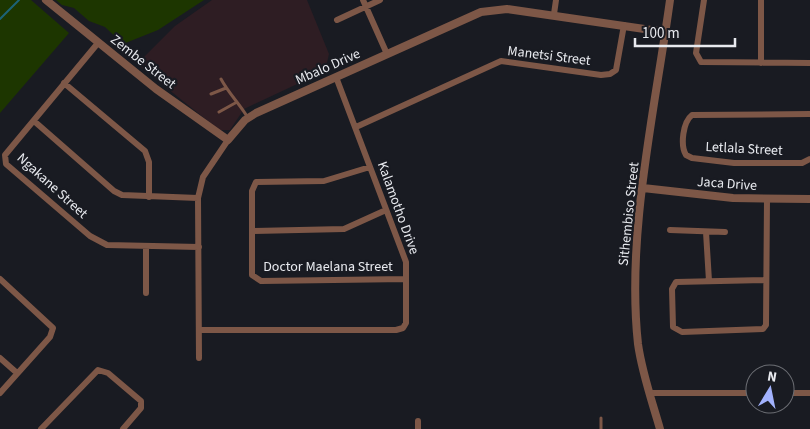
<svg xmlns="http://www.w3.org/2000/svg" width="810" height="429" font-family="'Source Sans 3',sans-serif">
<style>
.education{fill:#2e1d23}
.green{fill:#1d3600}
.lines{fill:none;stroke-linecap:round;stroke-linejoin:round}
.stream{stroke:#1d6377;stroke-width:2}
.service{stroke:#7d5747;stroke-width:3}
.minor{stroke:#7d5747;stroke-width:6}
.tertiary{stroke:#7d5747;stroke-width:8}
.labels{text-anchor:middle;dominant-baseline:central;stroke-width:4.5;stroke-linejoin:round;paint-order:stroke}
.street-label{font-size:14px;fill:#e8eaef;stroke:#191b22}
</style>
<rect width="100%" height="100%" fill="#191b22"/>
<path class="education" d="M212,0h95l22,54 -4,17 -81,38 -14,21h-11l-82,-66 38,-38z"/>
<path class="green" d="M0,0h31l38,33 -69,80z
M56,0h148l-46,30 -35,14 -18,-17 -16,-6 -15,-13 -12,-3z"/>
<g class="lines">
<path class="stream" d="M0,19l19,-19"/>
<path class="service" d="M221,79c8,15 19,25 27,39
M211,94l15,-6
M219,112l18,-10
M601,418v11"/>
<path class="minor" d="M363,0l24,54
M704,0l-8,53 5,9 109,1
M761,0v63
M554,14l2,-14
M337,20l43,-20
M98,43l-93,112 1,9 84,72 17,9 92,2
M64,83l81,68 4,11v35
M810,114l-118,1c-9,7 -12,30 -6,40l6,3 42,5h68l8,-4
M34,121l80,70 8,4 76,3
M356,127l145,-66 100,14 9,-1 6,-4 8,-45
M370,167l-46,14 -68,1 -4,9v84l9,6 145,-2
M670,230l55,2
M252,231l92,-2 42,-19
M706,232l3,49
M146,247v46
M0,279l53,49 -3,9 -50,56
M766,280l-90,2 -4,7 1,38 9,5 81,-3 3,-4 1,-126
M199,330h197l7,-2 3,-5v-61l-70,-185
M0,358l17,15
M199,358l-1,-160 5,-21 25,-37
M649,393h106
M785,393h25
M418,421v8
M41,429l57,-59 10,3 33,28v7l-18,21"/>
<path class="tertiary" d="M46,0l110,89 72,51 17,-20 11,-7 225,-101 26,-3 158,23
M643,188l90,10 77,1
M660,429c-8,-28 -18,-56 -22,-85 -12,-110 17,-234 32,-344"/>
</g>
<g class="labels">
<g class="street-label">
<text transform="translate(549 56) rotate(7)">Manetsi Street</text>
<text transform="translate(143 62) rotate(38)">Zembe Street</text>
<text transform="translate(328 67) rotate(-24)">Mbalo Drive</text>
<text transform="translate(744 149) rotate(3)">Letlala Street</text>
<text transform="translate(727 184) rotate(4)">Jaca Drive</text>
<text transform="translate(52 186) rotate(42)">Ngakane Street</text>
<text transform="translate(398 208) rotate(70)">Kalamotho Drive</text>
<text transform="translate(629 214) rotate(-84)">Sithembiso Street</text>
<text x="328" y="267">Doctor Maelana Street</text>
</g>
</g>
<g transform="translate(770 389) rotate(10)"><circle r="24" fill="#191b22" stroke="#6c6e74"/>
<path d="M0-4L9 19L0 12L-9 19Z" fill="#a2b2fd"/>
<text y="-8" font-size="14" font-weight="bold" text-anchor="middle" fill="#e8eaef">N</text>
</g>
<path d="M635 38v8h100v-8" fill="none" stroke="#e8eaef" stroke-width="2.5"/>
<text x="642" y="38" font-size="15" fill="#e8eaef" stroke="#191b22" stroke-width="4" paint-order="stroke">100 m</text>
</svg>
